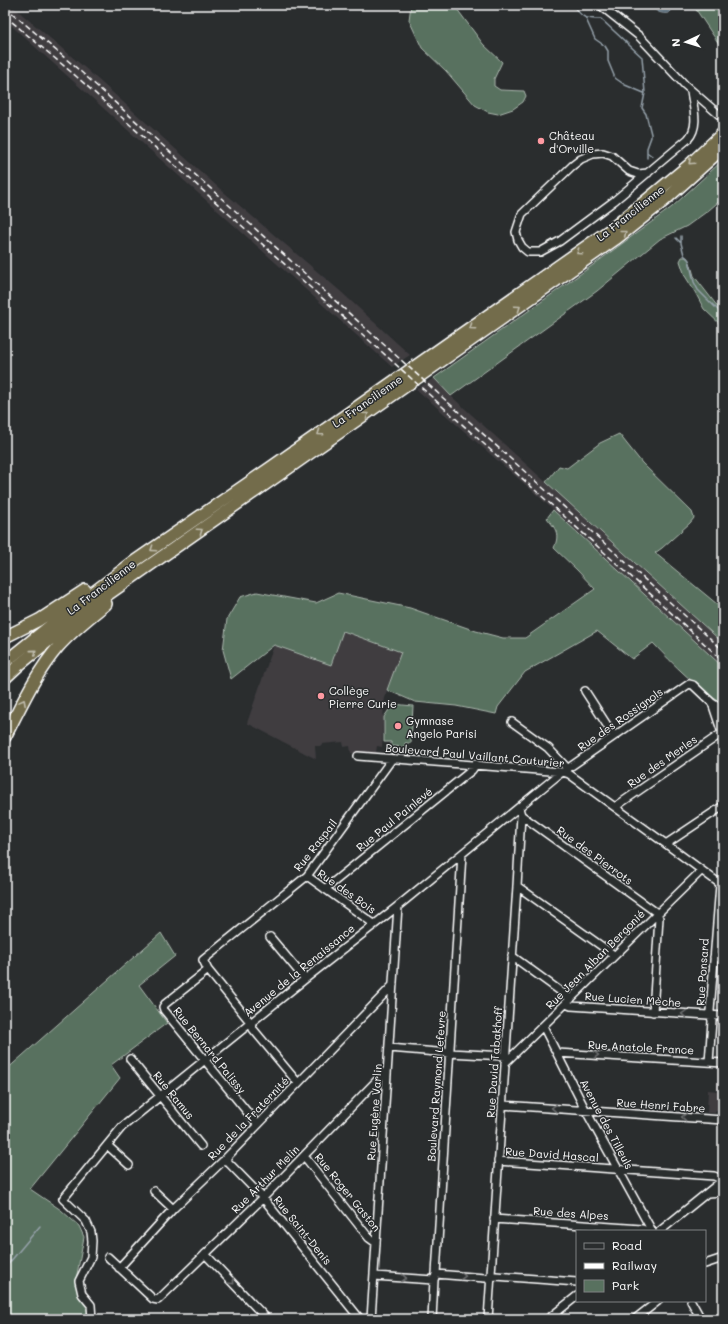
<svg xmlns="http://www.w3.org/2000/svg" width="728" height="1324" font-family="Mali,sans-serif">
<style>
.built{fill:#3f3c40}
.green{fill:#58715f;stroke:#acb8af}
.water{fill:#4f6372;stroke:#95a1aa}
.lines{fill:none;stroke-linecap:round;stroke-linejoin:round}
.stream{stroke:#95a1aa;stroke-width:1.5}
.minor-casing{stroke:#fff;stroke-width:10}
.highway-casing{stroke:#fff;stroke-width:14}
.minor{stroke:#2a2d2e;stroke-width:7}
.highway{stroke:#736c4b;stroke-width:11}
.rail{stroke:#fff;stroke-width:1.5;stroke-dasharray:6 3;stroke-linecap:butt}
.oneway{stroke:#c0bdae}
.oneway2{stroke:#6a6c6d}
.poi-dot{fill:#ff9aa2;stroke:#2a2d2e;stroke-width:1.5}
.labels{text-anchor:middle;dominant-baseline:central;stroke-width:3;stroke-linejoin:round;paint-order:stroke}
.poi-label{font-size:11px;fill:#fff;stroke:#2a2d2e;text-anchor:start}
.street-label{font-size:11px;fill:#fff;stroke:#2a2d2e}
</style>
<rect width="100%" height="100%" fill="#2a2d2e"/>
<filter id="ink" filterUnits="userSpaceOnUse"><feTurbulence type="fractalNoise" baseFrequency=".025" numOctaves="2"/><feDisplacementMap in="SourceGraphic" scale="8" xChannelSelector="R" yChannelSelector="G"/><feConvolveMatrix kernelMatrix="1 2 1 2 8 2 1 2 1" color-interpolation-filters="sRGB"/></filter>
<g filter="url(#ink)">
<path class="built" d="M5,5h6l73,62 135,121 120,102 71,65 -18,12 -387,-347z
M434,378l17,18 272,247v24l-187,-173 -120,-105z
M342,631l59,21 -14,38 -3,13 -2,44 -5,-1 -1,7h-25l-1,-7 -6,1 -1,-5 -21,2 -2,2h-5l1,13 -69,-36 27,-78 57,20z
M719,1067h4v44h-7l-1,2h-8l1,-23 9,1z
M437,1313l48,2 -1,4h-47z"/>
<path class="green" d="M411,5h43l29,39 19,18 -8,17v7l6,4 24,1 2,5 -3,6 -10,7 -15,5 -10,-2 -13,-7 -29,-34 -24,-23 -13,-28z
M693,5h30v45z
M723,160v38l-14,12 -22,16 -27,13 -63,52 -146,105 -17,-18 159,-113 79,-58z
M682,257h5l3,5 4,14 24,31 5,3v17l-19,-18 -9,-17 -10,-16 -5,-15z
M619,434l23,29 50,49 2,6 -4,5 -28,25 -7,5 68,56v34l-177,-161 13,-16 8,2 33,-25z
M553,510l170,157v37c-26,-16 -49,-39 -70,-61l-21,16 -35,-28 -72,41 -27,35 -2,7 -40,-8 -41,-4 -28,-12 14,-38 -58,-21 -12,34 -57,-20 -43,34 -8,-29 4,-31 13,-22 17,-5 59,11 22,-10 72,15 66,23 27,7h22l70,-49 -18,-19 -23,-22c6,-14 2,-19 -7,-30z
M393,704l20,2 -2,37h-6v4l-14,-1v-4h-7v-25z
M161,933l14,23 -36,29 28,38 -56,42 9,13 -90,111 31,21 18,16 5,11 -9,48 13,24v10h-83v-248z"/>
<path class="water" d="M652,5h21l-4,8c-8,1 -14,-1 -17,-8z"/>
<g class="lines">
<path class="stream" d="M574,5c8,14 12,14 27,14l41,38 3,36 -3,15 4,6 5,20v3l-4,11v10
M586,19l9,20 10,7 3,5v10l7,17 10,7 19,8
M648,153l4,3
M681,236v7l3,12 5,5 5,22 4,8 25,25
M676,238l5,5
M5,1268l35,-42"/>
<g class="minor-casing">
<path id="minor" d="M600,5l39,31 46,49 38,33
M648,173l-10,1 -9,-3 -17,-15 -9,-3 -10,1 -12,5 -9,7 -50,48 -6,18 2,8 4,7 6,5h12l20,-11 54,-40 74,-62c12,-13 5,-32 3,-48
M585,691l29,45
M712,703l11,33
M512,722l36,26 20,21
M358,756l205,16 6,2 97,70 57,42
M615,807l107,-74
M521,815l136,98 2,5 -6,94
M666,844l57,-38
M307,876l67,48
M517,886l97,69
M325,889l147,-119 4,-6
M270,937l35,42
M512,956l59,43
M714,957l9,1
M208,970l-43,34 -2,3 1,3 93,114
M566,1004l5,2 152,10
M543,1026l43,85 66,120
M389,1048l60,5 57,3
M557,1053l166,10
M130,1059l71,87
M709,1062l3,-41 -2,-10 10,-126
M505,1063l196,-192
M298,1083l-45,-54 -2,-6 -43,-53 -5,-10 104,-84 85,-117
M502,1105l221,15
M107,1145l22,20
M304,1156l65,82 7,5
M225,1159l38,39 97,121
M498,1161l216,15 9,4 -63,51
M154,1191l19,18
M708,1193l15,-1
M494,1219l148,10 4,2
M205,1254l62,65
M108,1257l45,42 5,1 105,-102 124,-128
M705,1264l18,-6
M119,1268l54,-59 52,-50 168,-174
M436,1274l49,4 11,-2 81,6
M374,1276l60,4
M691,1301l10,18
M92,1319l-1,-14 -9,-11 -3,-13 12,-24 1,-16 -1,-9 -5,-11 -23,-22 59,-72 183,-148 93,-73 159,-130 132,-92 4,1 19,18 11,7
M371,1319l27,-413
M432,1319l2,-39 2,-6 26,-420
M488,1319l29,-433 4,-71 -2,-7
M548,1319l29,-23
M635,1319l23,-18"/>
</g>
<g class="highway-casing">
<path id="highway" d="M5,637l34,-17 46,-30
M5,662l56,-45 71,-54 138,-95 344,-241 74,-61 35,-33
M5,678l14,-13 71,-58 527,-369 48,-38 58,-52
M5,737c16,-31 30,-63 53,-90 14,-16 32,-30 48,-43"/>
</g>
<use href="#minor" class="minor"/>
<use href="#highway" class="highway"/>
<path class="rail" d="M5,7l74,63 644,580
M5,16l72,61 590,532 56,52"/>
</g>
<defs><path id="oneway-chevron" d="M-2-3.5L2.5 0L-2 3.5" fill="none" stroke-width="1.6" stroke-linecap="round" stroke-linejoin="round"/></defs>
<g class="oneway">
<use href="#oneway-chevron" transform="translate(691 162) rotate(137)"/>
<use href="#oneway-chevron" transform="translate(624 233) rotate(-39)"/>
<use href="#oneway-chevron" transform="translate(579 252) rotate(145)"/>
<use href="#oneway-chevron" transform="translate(518 308) rotate(-35)"/>
<use href="#oneway-chevron" transform="translate(472 327) rotate(145)"/>
<use href="#oneway-chevron" transform="translate(366 415) rotate(-35)"/>
<use href="#oneway-chevron" transform="translate(320 433) rotate(145)"/>
<use href="#oneway-chevron" transform="translate(200 531) rotate(-35)"/>
<use href="#oneway-chevron" transform="translate(153 549) rotate(146)"/>
<use href="#oneway-chevron" transform="translate(34 652) rotate(-40)"/>
<use href="#oneway-chevron" transform="translate(23 702) rotate(-62)"/>
</g>
<g class="oneway2">
<use href="#oneway-chevron" transform="translate(684 1014) rotate(-176)"/>
<use href="#oneway-chevron" transform="translate(596 1055) rotate(3)"/>
<use href="#oneway-chevron" transform="translate(554 1108) rotate(-176)"/>
<use href="#oneway-chevron" transform="translate(684 1117) rotate(-176)"/>
<use href="#oneway-chevron" transform="translate(463 1276) rotate(4)"/>
<use href="#oneway-chevron" transform="translate(404 1278) rotate(4)"/>
<use href="#oneway-chevron" transform="translate(232 1282) rotate(47)"/>
</g>
</g>
<g class="poi-dot">
<circle cx="541" cy="141" r="4"/>
<circle cx="321" cy="696" r="4"/>
<circle cx="398" cy="726" r="4"/>
</g>
<g class="labels">
<g class="poi-label">
<text x="549" y="135">Château<tspan x="549" dy="13">d'Orville</tspan></text>
<text x="329" y="690">Collège<tspan x="329" dy="13">Pierre Curie</tspan></text>
<text x="406" y="720">Gymnase<tspan x="406" dy="13">Angelo Parisi</tspan></text>
</g>
<g class="street-label">
<text transform="translate(630 213) rotate(-38)">La Francilienne</text>
<text transform="translate(367 401) rotate(-35)">La Francilienne</text>
<text transform="translate(101 587) rotate(-37)">La Francilienne</text>
<text transform="translate(620 719) rotate(-35)">Rue des Rossignols</text>
<text transform="translate(475 755) rotate(5)">Boulevard Paul Vaillant Couturier</text>
<text transform="translate(662 761) rotate(-35)">Rue des Merles</text>
<text transform="translate(394 819) rotate(-39)">Rue Paul Painlevé</text>
<text transform="translate(315 845) rotate(-52)">Rue Raspail</text>
<text transform="translate(595 855) rotate(36)">Rue des Pierrots</text>
<text transform="translate(347 891) rotate(35)">Rue des Bois</text>
<text transform="translate(595 959) rotate(-45)">Rue Jean Alban Bergonié</text>
<text transform="translate(299 970) rotate(-39)">Avenue de la Renaissance</text>
<text transform="translate(702 972) rotate(-86)">Rue Ponsard</text>
<text transform="translate(633 999) rotate(4)">Rue Lucien Mèche</text>
<text transform="translate(641 1047) rotate(3)">Rue Anatole France</text>
<text transform="translate(210 1050) rotate(51)">Rue Bernard Palissy</text>
<text transform="translate(494 1062) rotate(-86)">Rue David Tabakhoff</text>
<text transform="translate(436 1086) rotate(-86)">Boulevard Raymond Lefevre</text>
<text transform="translate(174 1095) rotate(51)">Rue Ramus</text>
<text transform="translate(661 1105) rotate(4)">Rue Henri Fabre</text>
<text transform="translate(374 1112) rotate(-86)">Rue Eugène Varlin</text>
<text transform="translate(248 1118) rotate(-46)">Rue de la Fraternité</text>
<text transform="translate(607 1124) rotate(62)">Avenue des Tilleuls</text>
<text transform="translate(552 1154) rotate(4)">Rue David Hascal</text>
<text transform="translate(265 1179) rotate(-45)">Rue Arthur Melin</text>
<text transform="translate(348 1192) rotate(51)">Rue Roger Gaston</text>
<text transform="translate(571 1213) rotate(4)">Rue des Alpes</text>
<text transform="translate(303 1230) rotate(51)">Rue Saint-Denis</text>
</g>
</g>
<rect width="728" height="1324" fill="none" stroke="#2a2d2e" stroke-width="20"/>
<rect x="10" y="10" width="708" height="1304" fill="none" stroke="#fff" stroke-width="1.5" filter="url(#ink)"/>
<rect x="576" y="1230" width="130" height="72" fill="#2a2d2e" stroke="#7f8182"/>
<rect x="584" y="1243" width="20" height="6" fill="#2a2d2e" stroke="#7f8182"/>
<text x="612" y="1250" font-size="12" fill="#ffffff">Road</text>
<rect x="584" y="1263" width="20" height="6" fill="#ffffff" stroke="#7f8182"/>
<text x="612" y="1270" font-size="12" fill="#ffffff">Railway</text>
<rect x="584" y="1280" width="20" height="12" fill="#58715f" stroke="#7f8182"/>
<text x="612" y="1290" font-size="12" fill="#ffffff">Park</text>
<g transform="translate(686 42) rotate(266)" stroke="#2a2d2e" stroke-width="3" paint-order="stroke">
<path d="M0-3L7 15L0 10L-7 15Z" fill="#ffffff"/>
<text y="-6" font-size="11" font-weight="bold" text-anchor="middle" fill="#ffffff">N</text>
</g>
</svg>
